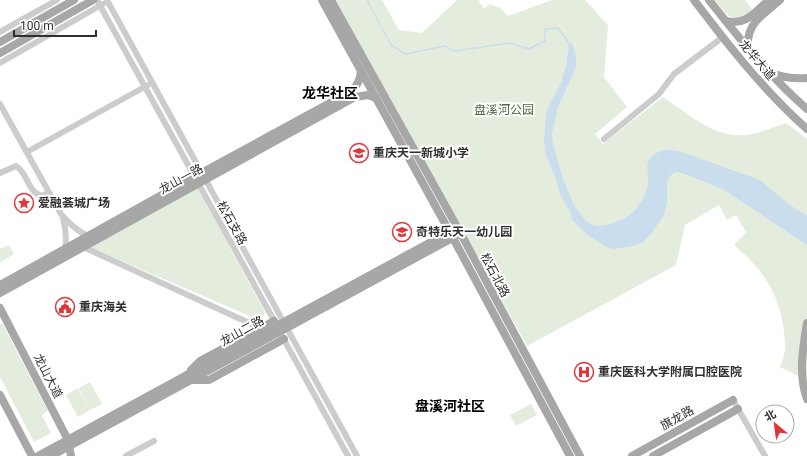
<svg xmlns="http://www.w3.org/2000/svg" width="807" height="456" font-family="Roboto,'Noto Sans SC',sans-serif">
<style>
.green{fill:#e4ecdd}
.water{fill:#caddec}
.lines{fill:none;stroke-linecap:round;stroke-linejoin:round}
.stream{stroke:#caddec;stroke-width:1.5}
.minor{stroke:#ccc;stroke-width:6}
.major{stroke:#a7a7a7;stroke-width:8}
.labels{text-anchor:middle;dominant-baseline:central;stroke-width:4;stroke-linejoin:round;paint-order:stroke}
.street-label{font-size:12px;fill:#2f2f2f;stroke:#fff}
.park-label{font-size:12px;fill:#506a3d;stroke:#fff}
.poi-label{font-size:12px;font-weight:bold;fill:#2f2f2f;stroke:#fff;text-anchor:start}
.quarter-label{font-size:14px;font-weight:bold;fill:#000;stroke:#fff}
</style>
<rect width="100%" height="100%" fill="#fff"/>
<path class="green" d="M336,0h46l17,30 23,3 35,-33h21l6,9 6,-5 10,4 8,8 44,-16h33l23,25 -4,52 23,30 -32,27 8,10 60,-47c24,16 51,41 82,38 13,-1 28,-8 41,-12l21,16v241l-27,-13c2,-5 4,-12 5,-17 1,-6 -1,-13 -1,-19 -5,-39 -21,-61 -50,-86l12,-13 -10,-17 -9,5 -8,-15 -34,20 -9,40 -149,81z
M715,0h30l8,11c-19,16 -26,4 -38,-11z
M197,187l68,125 -4,9 -172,-74z
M9,245l5,9 -14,8v-13z
M2,323l46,88 -6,4 9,18 -17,9 -34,-65v-53z
M90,382l12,22 -12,6 -11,-22z
M78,388l12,22 -12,7 -12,-22z
M531,404l6,11 -21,11 -6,-11z"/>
<path class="water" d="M572,43l4,14v10l-18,40 -6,26v6c5,21 19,77 41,86 5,2 13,0 18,-1 9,-3 20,-8 26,-16 5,-7 10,-15 11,-24 1,-8 -3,-18 1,-24 9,-12 21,-11 33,-8l78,28 30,25 17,11v29l-83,-55 -36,-15 -11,-3 -5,2 -3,3 -2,5v20l-3,13 -13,19 -8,8 -10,4 -18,3 -6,-1 -20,-12 -17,-16 -1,-6 -11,-20 -4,-15 -10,-24 -2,-12 2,-30 5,-11 11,-21 1,-6 4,-11v-7l2,-9 -1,-2z"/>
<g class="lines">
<path class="stream" d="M367,0l24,45 15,9 38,-8 11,5 55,-8 19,6 16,-8v-12l13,-1 13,18"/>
<path class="minor" d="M97,0l179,324
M107,0l250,456
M0,32l57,-32
M0,63l103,-59
M0,104l61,110c9,10 16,17 27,22
M604,139l55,-45 15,-20 49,-37
M27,152l121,-67
M0,173l16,-7c13,8 10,25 26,30l7,-4
M63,218c3,11 4,19 2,31
M83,247l177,81
M282,336l66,120
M733,400l32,56
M126,456l28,-15"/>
<path class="major" d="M322,0l131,238 117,218
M331,0l130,234 119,222
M694,0c35,46 70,91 113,129
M709,0c30,38 61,77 98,109
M726,21c20,5 29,-9 43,-21
M0,42l74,-42
M748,47c-2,-24 16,-33 32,-47
M0,53l93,-53
M771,73c13,5 23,6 36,5
M0,285l194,-108 158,-86c6,-7 8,-11 9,-20
M0,293l355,-196 13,-2 8,3
M0,308l68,132 3,16
M807,323c-4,24 -9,52 0,76
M191,370l9,-9 74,-40
M193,380h16l75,-41
M0,395l32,61
M38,456l415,-226
M51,456l405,-220
M632,456l101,-56
M653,456l85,-47"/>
</g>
<defs>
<g id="school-ring" transform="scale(1)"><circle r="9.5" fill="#fff" stroke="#e23538" stroke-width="1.5"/><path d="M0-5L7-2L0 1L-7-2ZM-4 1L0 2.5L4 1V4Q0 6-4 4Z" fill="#e23538"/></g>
<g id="sight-ring" transform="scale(1)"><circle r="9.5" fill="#fff" stroke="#e23538" stroke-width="1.5"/><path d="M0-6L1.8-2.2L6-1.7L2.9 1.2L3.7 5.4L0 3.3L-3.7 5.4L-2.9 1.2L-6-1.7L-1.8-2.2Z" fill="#e23538"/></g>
<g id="civic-ring" transform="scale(1)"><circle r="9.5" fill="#fff" stroke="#e23538" stroke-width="1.5"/><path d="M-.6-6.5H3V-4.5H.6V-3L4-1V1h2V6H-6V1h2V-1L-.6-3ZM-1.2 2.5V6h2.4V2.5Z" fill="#e23538"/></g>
<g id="hospital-ring" transform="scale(1)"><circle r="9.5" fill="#fff" stroke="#e23538" stroke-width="1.5"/><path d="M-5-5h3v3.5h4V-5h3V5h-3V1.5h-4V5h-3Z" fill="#e23538"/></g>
</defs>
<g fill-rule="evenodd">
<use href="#school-ring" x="359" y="153"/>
<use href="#sight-ring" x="24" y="203"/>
<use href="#school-ring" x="402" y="232"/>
<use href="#civic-ring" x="65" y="307"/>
<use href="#hospital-ring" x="584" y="372"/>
</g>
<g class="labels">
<g class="street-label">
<text transform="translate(757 60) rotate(50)">龙华大道</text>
<text transform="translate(181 179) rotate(-29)">龙山一路</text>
<text transform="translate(232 223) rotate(61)">松石支路</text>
<text transform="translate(495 275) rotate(62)">松石北路</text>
<text transform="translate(242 331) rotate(-29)">龙山二路</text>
<text transform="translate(48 376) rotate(63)">龙山大道</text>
<text transform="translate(677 418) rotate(-29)">旗龙路</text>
</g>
<g class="park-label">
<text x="504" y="110">盘溪河公园</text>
</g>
<g class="poi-label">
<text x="373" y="153">重庆天一新城小学</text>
<text x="38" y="203">爱融荟城广场</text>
<text x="416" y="232">奇特乐天一幼儿园</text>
<text x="79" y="307">重庆海关</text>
<text x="598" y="372">重庆医科大学附属口腔医院</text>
</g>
<g class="quarter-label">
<text x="330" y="93">龙华社区</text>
<text x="450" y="406">盘溪河社区</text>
</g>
</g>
<g transform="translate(775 424) rotate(331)"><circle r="19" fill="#ffffff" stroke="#acacac"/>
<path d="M0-3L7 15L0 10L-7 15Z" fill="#e23538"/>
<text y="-6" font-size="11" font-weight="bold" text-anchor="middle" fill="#2f2f2f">北</text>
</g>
<path d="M14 30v6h82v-6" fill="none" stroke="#2f2f2f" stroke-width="2"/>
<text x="20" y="30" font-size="12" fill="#2f2f2f" stroke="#ffffff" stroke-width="3" paint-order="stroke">100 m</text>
</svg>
